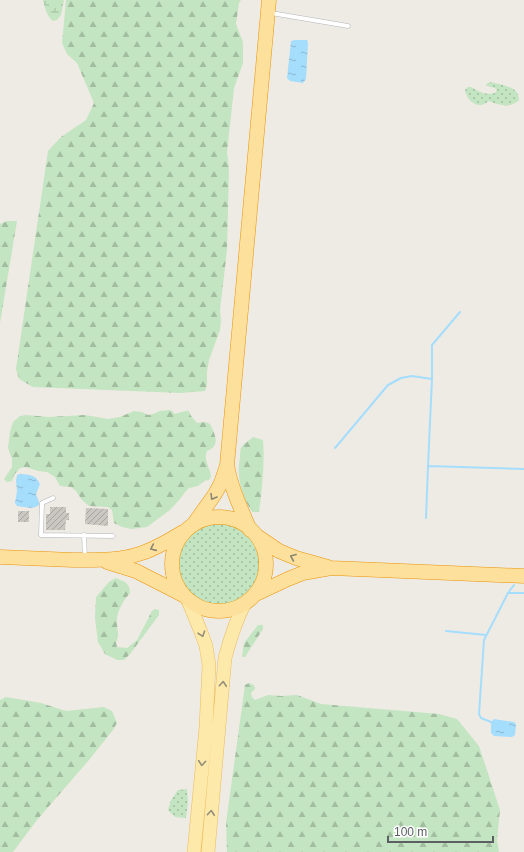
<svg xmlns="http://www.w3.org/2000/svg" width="524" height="852" font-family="Arial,sans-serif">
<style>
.grass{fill:url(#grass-dots)}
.forest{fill:url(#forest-firs)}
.wetland{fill:url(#wetland-marsh)}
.water{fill:url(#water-ripples)}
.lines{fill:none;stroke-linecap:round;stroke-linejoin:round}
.stream{stroke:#a5ddfd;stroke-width:2}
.building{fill:url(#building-hatch)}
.service-casing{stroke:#b1b5b9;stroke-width:5}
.primary-casing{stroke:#eebb5d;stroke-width:14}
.trunk-casing{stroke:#ec9306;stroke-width:15}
.service{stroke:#fff;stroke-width:4}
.primary{stroke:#fde9aa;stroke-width:13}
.trunk{stroke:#fce09c;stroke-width:14}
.oneway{stroke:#8c8675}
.oneway2{stroke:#94907c}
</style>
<defs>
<pattern id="grass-dots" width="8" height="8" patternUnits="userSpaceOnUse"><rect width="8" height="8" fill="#c3e5c1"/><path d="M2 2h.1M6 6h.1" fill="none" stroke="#a2bda0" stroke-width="1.8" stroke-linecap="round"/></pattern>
<pattern id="forest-firs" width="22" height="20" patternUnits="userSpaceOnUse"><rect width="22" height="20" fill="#c3e5c1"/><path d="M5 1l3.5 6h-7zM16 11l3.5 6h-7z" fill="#a2bda0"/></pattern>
<pattern id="wetland-marsh" width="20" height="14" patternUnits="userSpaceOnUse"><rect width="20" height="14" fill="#c3e5c1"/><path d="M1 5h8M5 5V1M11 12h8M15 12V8" fill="none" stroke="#a2bda0"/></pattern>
<pattern id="water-ripples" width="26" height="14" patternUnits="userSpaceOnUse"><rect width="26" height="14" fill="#a5ddfd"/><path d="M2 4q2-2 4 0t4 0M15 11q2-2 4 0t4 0" fill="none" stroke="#8ab7d0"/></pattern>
<pattern id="building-hatch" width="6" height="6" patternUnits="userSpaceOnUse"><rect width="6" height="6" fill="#cac6c1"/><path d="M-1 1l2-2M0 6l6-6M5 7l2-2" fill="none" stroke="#a7a4a0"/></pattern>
</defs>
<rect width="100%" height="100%" fill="#eeebe4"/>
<path class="grass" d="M491,82c10,3 28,4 28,18 -9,9 -20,5 -30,1 -3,2 -6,4 -9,4 -8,0 -14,-8 -15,-15l3,-3h3c9,5 13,8 24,6l2,-3 -2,-2 -8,-2 -1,-2z
M176 565a42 42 0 1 1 84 0a42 42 0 1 1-84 0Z
M187,789l1,13 -2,16 -11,-1 -7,-7 3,-10 7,-10z"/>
<path class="forest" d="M66,0h175l-2,3 -3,21 7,18v21l-9,25 -4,37 -3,27 2,16 -2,82 -7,60 1,10 -1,10 -11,30 -2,12v13l-2,6 -24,2 -148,-6 -14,-8 -3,-10 32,-218 13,-14 25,-17 8,-17 -17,-40 -10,-9 -5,-11z
M7,221h10l-17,102v-99z
M169,410l3,1 3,3 10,-3h4l2,5 6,7 8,-1 5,2c5,10 11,22 -3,27 -4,8 3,17 4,25l-2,4 -5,1 -6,5 -9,2 -3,3 -6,8 -10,11 -23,17 -15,2 -10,-2 -8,-4 -2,-13 -4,-3 -19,-1 -7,-6 -6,-9 -5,-4 -11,-1 -5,-9 -8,-5 -9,-1 -12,-4 -6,1 -6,7 -2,6 -5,1 -3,-3 8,-12v-8l-4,-11 2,-16 3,-10 7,-6 6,-1 23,2 36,-2 23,4 12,-2 14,-6 8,1 6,3 5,-1 7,-3z
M253,437l10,3c2,24 -1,49 -4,72h-7c-10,-16 -16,-35 -12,-55 0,-2 0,-7 1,-9 2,-4 9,-8 12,-11z
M116,578c9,4 14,5 14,15 -7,8 -14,19 -13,30 0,8 3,12 -1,19l1,5 10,1 10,-8 15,-29 3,-2 4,1v5l-29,39 -6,6h-7l-12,-6 -7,-12 -3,-24 1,-21 13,-15z
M258,625h5v4l-18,28h-3l2,-14z
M249,683l5,2 1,4 -4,4 1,4 3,3 13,-5 13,1 16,-1 24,9 118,10 18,5 22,27 21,64 -3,30 2,12h-272l-1,-29 19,-138z
M6,697l35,6 25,8 38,-4 8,4 5,12 -4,7 -24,30 -52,60 -24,32h-13v-152z"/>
<path class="wetland" d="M43,0h21l-3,15 -4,5 -4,1c-7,-5 -8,-14 -10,-21z"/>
<path class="water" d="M295,40h12l1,3 -2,36 -3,4 -13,-2 -3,-3 4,-37z
M20,474c10,1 15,0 20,10l-4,10 3,8v3c-6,5 -15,2 -22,1l-2,-3 2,-12 -1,-10 1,-6z
M494,719l20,3 2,2 -1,11 -3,2 -18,-1 -3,-3v-11z"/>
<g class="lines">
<path class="stream" d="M460,312l-28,33v34l-4,87 96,3
M335,448l53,-63 13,-7 11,-2 20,3
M426,518l2,-52
M508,593h16
M446,631l40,4
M491,722l-10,-4 -2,-4 5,-74 24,-47 6,-8"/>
</g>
<path class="building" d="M50,507h16v6h3v7h-3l-1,10h-19v-16h4z
M86,508l22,1v17l-23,-2z
M18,511h11v11h-11z"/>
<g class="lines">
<g class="service-casing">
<path id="service" d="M271,13l77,13
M53,498l-11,5 -1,32 72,1
M84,535l1,23"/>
</g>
<g class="primary-casing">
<path id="primary" d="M187,598l14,34 5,14 3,19 -3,62 -12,125
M208,852l17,-194c5,-19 11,-38 20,-55"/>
</g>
<g class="trunk-casing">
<path id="trunk" d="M227,465c4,23 14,44 23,65
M172 564a47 47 0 1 1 94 0a47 47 0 1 1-94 0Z
M193,525l22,-31 6,-11 6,-18 42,-465
M257,536l22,15 17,7 32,9
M0,557c24,1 49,2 73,3 25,0 46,1 69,-7 15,-5 28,-13 41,-21
M107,562l29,9 47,24
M254,595l34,-16 15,-6 28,-5 193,8"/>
</g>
<use href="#service" class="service"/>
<use href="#primary" class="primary"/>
<use href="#trunk" class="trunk"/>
</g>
<defs><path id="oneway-chevron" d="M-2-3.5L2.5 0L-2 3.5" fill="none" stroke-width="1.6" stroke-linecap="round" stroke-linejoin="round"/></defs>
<g class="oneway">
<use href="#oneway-chevron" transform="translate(213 497) rotate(121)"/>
<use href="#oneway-chevron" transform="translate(153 548) rotate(156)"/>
<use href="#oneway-chevron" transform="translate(293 557) rotate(-158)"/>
</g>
<g class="oneway2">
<use href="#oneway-chevron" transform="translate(202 634) rotate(71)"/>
<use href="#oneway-chevron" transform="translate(223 684) rotate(-85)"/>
<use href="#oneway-chevron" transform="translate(202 763) rotate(95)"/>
<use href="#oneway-chevron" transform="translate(211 813) rotate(-85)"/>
</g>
<path d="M388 836v6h105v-6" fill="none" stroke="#5c6064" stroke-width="2"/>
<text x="394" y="836" font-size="12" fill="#5c6064" stroke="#ffffff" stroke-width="3" paint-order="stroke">100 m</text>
</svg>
